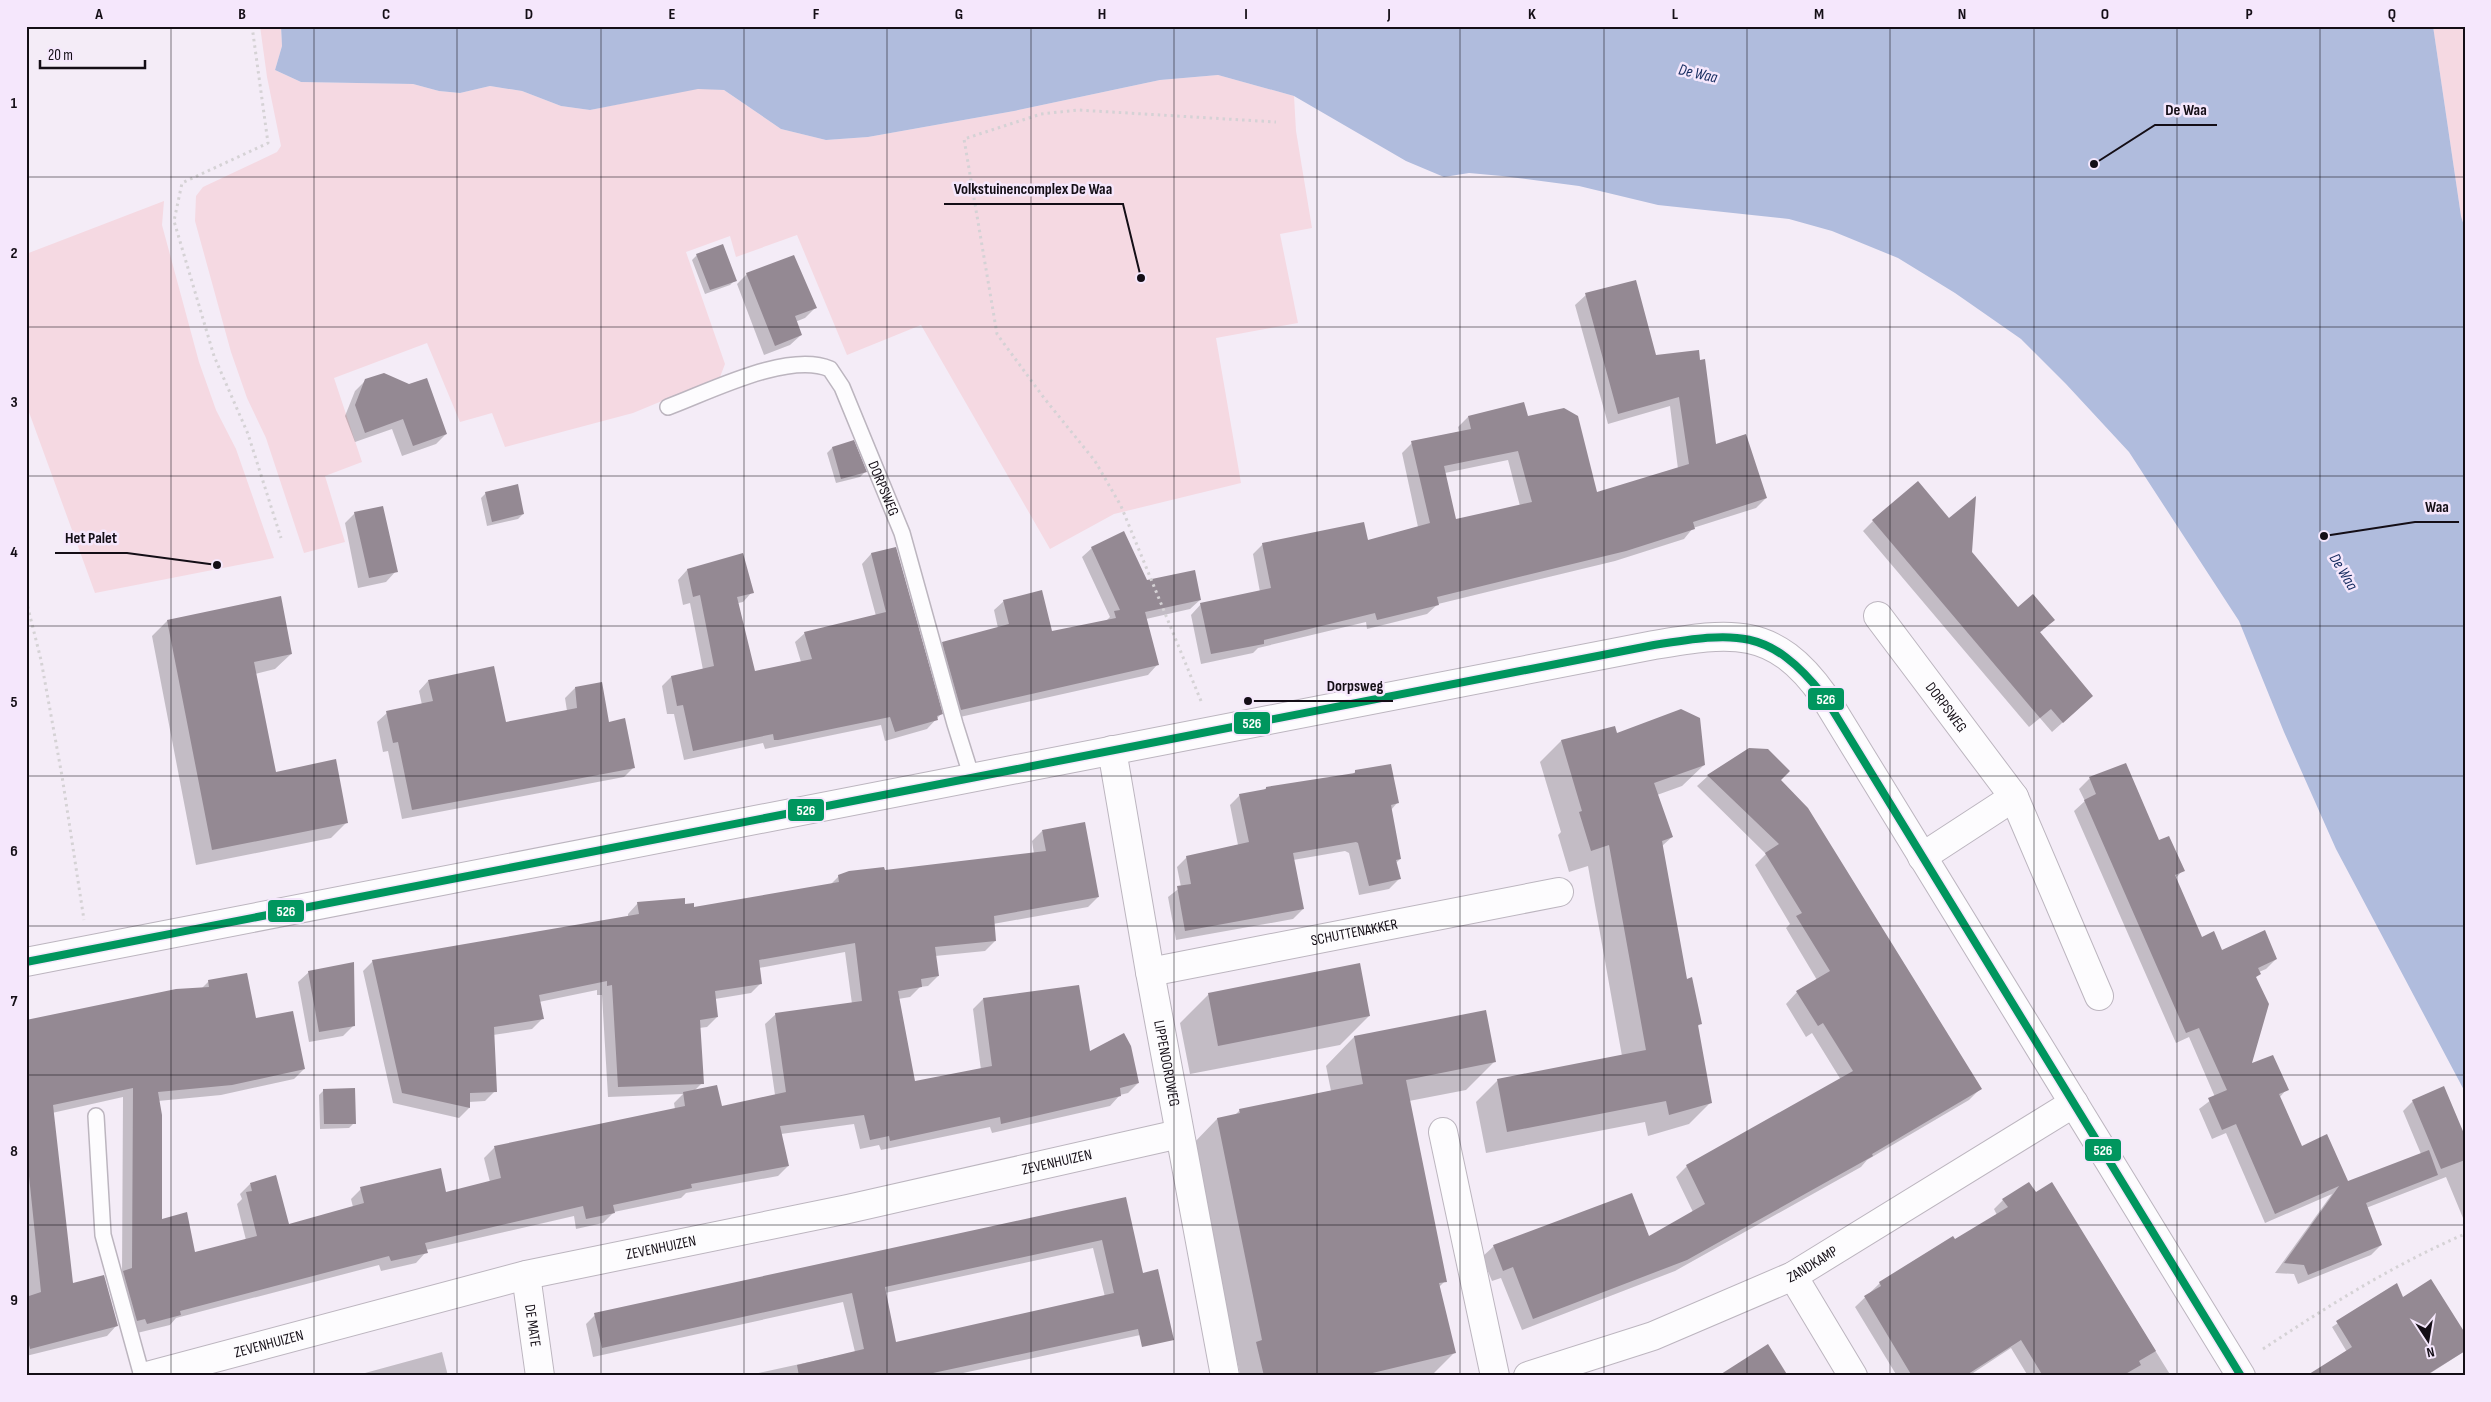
<svg xmlns="http://www.w3.org/2000/svg" width="2491" height="1402" font-family="'Sofia Sans Condensed',sans-serif">
<style>
.green{fill:#f5d9e2}
.water{fill:#b0bcdd}
.shadow{fill:#0003;fill-rule:evenodd}
.building{fill:#948993;fill-rule:evenodd}
.lines{fill:none;stroke-linecap:round;stroke-linejoin:round}
.service-casing{stroke:#bcb5bf;stroke-width:18}
.minor-casing{stroke:#bcb5bf;stroke-width:30}
.tertiary-casing{stroke:#bcb5bf;stroke-width:30}
.path{stroke:#d5d2d5;stroke-width:3;stroke-dasharray:2.5 4;stroke-linecap:butt}
.service{stroke:#fdfcfe;stroke-width:15}
.minor{stroke:#fdfcfe;stroke-width:28}
.tertiary{stroke:#fdfcfe;stroke-width:28}
.bus-1-casing{stroke:#f5e7fc;stroke-width:11}
.bus-1{stroke:#00965e;stroke-width:8}
.grid{fill:none;stroke:#140e16;stroke-width:1;stroke-opacity:0.55}
.labels{text-anchor:middle;dominant-baseline:central;stroke-width:5;stroke-linejoin:round;paint-order:stroke}
.street-label{font-size:15px;fill:#140e16;stroke:#f5e7fc}
.water-label{font-size:16px;font-style:italic;fill:#152b5f;stroke:#f5e7fc}
.leader{fill:none;stroke:#140e16;stroke-width:2}
.callout-dot{fill:#140e16;stroke:#f5e7fc;stroke-width:2}
.callout-label{font-size:16px;text-anchor:middle;font-weight:bold;fill:#140e16;stroke:#f5e7fc;stroke-width:5;stroke-linejoin:round;paint-order:stroke}
.line-badge{stroke:#f5e7fc;stroke-width:2}
.badge-label{font-size:14px;text-anchor:middle;font-weight:bold;fill:#fff}
.neatline{fill:none;stroke:#140e16;stroke-width:2}
.grid-label{font-size:16px;text-anchor:middle;font-weight:bold;fill:#140e16}
</style>
<rect width="100%" height="100%" fill="#f4ecf7"/>
<path class="green" d="M260,26h21l1,20 -7,24 26,12 112,2 26,7 21,2 30,-7 32,5 39,15 29,4 108,-22 26,2 57,39 45,11 42,-3 146,-26 146,-31 58,-5 76,21 2,35 16,97 -32,6 18,89 -82,15 25,145 -127,31 -64,35 -129,-224 -74,30 -50,-120 -61,22 -6,-21 -44,16 39,112 -5,13 -87,36 -128,34 -13,-34 -32,9 -33,-79 -93,35 28,84 -37,14 20,66 -41,11 -38,-115 -19,-40 -16,-46 -36,-131 1,-25 7,-9 74,-35 4,-6 -14,-69z
M2433,26h32v203l-4,-13z
M164,201l-2,24 37,137 17,48 20,39 38,109 -179,35 -69,-189v-150z"/>
<path class="water" d="M281,26h2152l28,190 4,13v863l-129,-243 -52,-117 -45,-111 -110,-169 -63,-68 -45,-45 -66,-46 -57,-35 -66,-27 -43,-12 -131,-14 -79,-19 -77,-10 -33,-3 -25,4 -38,-16 -112,-65 -76,-21 -58,5 -146,31 -146,26 -42,3 -45,-11 -57,-39 -26,-1 -108,21 -29,-4 -39,-15 -32,-5 -30,7 -21,-2 -26,-7 -112,-2 -26,-12 7,-24z"/>
<path class="shadow" d="M697,255l38,25 -5,5 -25,9 -13,-34z
M747,274l68,34 -10,10 -10,4 6,13 -11,10 -26,10 -27,-71z
M1586,295l69,62 60,89 51,52 -10,10 -63,20 -9,11 -69,22 -177,43 -11,10 -60,15 -1,-7 -108,26 -5,5 -52,11 -10,-49 10,-11 59,-12 -7,-38 10,-10 104,-3 51,-14 -16,-74 10,-10 47,-11 -1,-5 10,-10 59,1 70,75 81,-24 -8,-63 -62,18 -33,-119zM1508,460l12,46 -65,15 -10,-48z
M366,380l80,54 -10,10 -34,12 -10,-27 -37,13 -10,-26 10,-25z
M853,442l12,30 -5,5 -24,6 -9,-30 5,-5z
M486,493l37,21 -5,5 -31,7 -6,-28z
M355,513l41,58 -10,11 -28,6 -13,-65z
M1873,521l98,32 47,55 25,22 -4,3 42,73 -29,26 -12,-14 -11,9 -166,-196z
M895,548l46,166 -14,15 -42,12 -4,-16 -116,24 -2,-6 -79,17 -10,-46h-7l-5,-28 9,-9 32,-7 -13,-67 -7,2 -5,-25 9,-10 65,22 -9,10 -5,1 16,69 47,-10 -6,-20 10,-9 71,-17 -14,-52 9,-10z
M1092,548l54,33 54,19 -10,9 -44,10 11,46 -9,10 -197,44 -18,-66 10,-10 55,-15 -4,-18 10,-9 47,32 55,-12 4,-4 -28,-60z
M167,621l124,33 -16,15 -20,5 20,99 72,49 -16,16 -135,27 -44,-229z
M428,681l77,43 62,-13 -2,-13 10,-10 33,35 26,44 -10,10 -222,42 -14,-68 -5,1 -6,-30 10,-9 35,-8 -3,-14z
M1617,735l87,30 -22,21 -25,9 15,42 -10,9 24,135 14,43 -3,3 14,75 -22,22 -41,12 -3,-14 -159,31 -10,-51 22,-22 124,-24 -34,-190 -19,6 -11,-37 3,-3 -21,-70 21,-21z
M2125,765l34,77 24,28 -8,9 27,60 19,12 55,8 -10,10 -7,3 -4,6 -5,87 37,24 -8,9 22,49 47,35 73,-28 -18,-43 10,-10 52,34v82l-2,1 -17,-41 -80,31 15,37 -10,10 -73,29 -4,-10 -19,-1 57,-79 -67,29 -39,-90 -14,6 -13,-30 16,-12 -26,-60 -13,6 -102,-232 11,-10 -6,-12 10,-10z
M1356,771l41,32 -6,7 9,49 -4,4 3,16 -10,10 -30,6 -10,-42 -4,-2 -52,9 10,49 -10,10 -117,21 -8,-43 13,-10 -4,-20 10,-10 51,-12 -8,-40 10,-10 23,-4 3,-3 86,-13z
M1708,776l71,4 201,309 -11,11 -102,60 -6,7 -186,104 -153,59 -21,-52 -9,3 -10,-24 12,-11 154,-8 45,-26 -17,-35 11,-11 154,-86 -29,-47 -6,4 -20,-33 11,-12 20,-12 -31,-52 4,-4 -35,-59 11,-11 -69,-68z
M1042,831l56,66 -10,10 -95,17 2,17 -10,10 -50,5 3,20 -10,10 -8,1 -10,10 -12,2 16,84 67,-13 -8,-61 10,-10 106,54 49,30 -10,10 -8,2 -10,11 -118,27 -2,-6 -109,23 -2,-5 -19,4 -6,-25 -73,10 7,32 -10,10 -92,17 -5,5 -67,14 -11,11 -27,6 -2,-13 -148,34v2l-10,11 -35,8 -2,-6 -203,53 -6,7 -33,8 -24,-51 9,-9 1,-176 -71,16 20,172 45,40 -10,11 -81,20v-335l176,-33 7,-7 46,38 49,50 -10,10 -73,16 -63,6 3,119 33,34 52,-14 -9,-36 5,-5 -2,-5 10,-10 38,42 65,-19 -2,-8 10,-10 84,4 45,-11 -6,-24 10,-10 181,-39 -1,-6 9,-9 -75,3 -6,-102h-5v-5l-58,12 3,17 -10,10 -39,6 2,56 -10,10 -16,1v6l-10,10 -66,-15 -30,-132 10,-10 255,-44v-3l10,-11 46,2 9,3 137,-23 9,-9 195,-22 -2,-13zM845,952l7,52 -76,10 -11,10 10,71 -54,13 -26,-18 7,-7 -3,-55 8,-1 10,-10 -2,-18 36,-6 10,-10 -2,-15z
M309,972l44,54 -10,10 -34,6 -11,-60z
M1209,994l160,22 -29,29 -150,29 -10,-51z
M1485,1011l10,50 -29,29 -57,11 36,180 -6,6 16,65 -24,24h-193l2,-2 -51,-226 28,-29 17,-3 6,-6 91,-19 -5,-25 28,-29z
M324,1090l30,33 -5,5 -29,1 -1,-34z
M2052,1184l119,192h-143l-17,-28 -38,25 2,3h-78l-42,-69 25,-24 117,-68 -3,-6 9,-9 32,-6z
M1125,1199l17,76 17,56 -210,45h-204l110,-24 -12,-50 -250,55 -7,-33 9,-9zM1093,1248l12,49 -210,46 -10,-50z
M2397,1284l5,15 63,36v16l-39,25h-106l27,-24 -15,-25z
M442,1352l6,24h-94z"/>
<path class="building" d="M723,244l14,37 -27,9 -14,-36z
M794,255l23,53 -22,8 7,19 -27,11 -29,-73z
M1636,280l20,75 43,-5 1,10 5,-1 11,85 30,-10 21,64 -74,24 2,7 -69,22 -189,46 2,8 -62,15 -2,-7 -111,27v4l-53,10 -11,-51 71,-15 -9,-45 102,-21 4,18 62,-17 -19,-82 60,-12 -3,-13 56,-14 4,14 36,-8 14,8 19,76 92,-28 -10,-67 -61,17 -33,-121zM1518,451l14,51 -76,17 -12,-53z
M384,373l25,11 18,-6 20,56 -34,12 -10,-27 -38,14 -10,-28 10,-26z
M854,440l13,32 -26,7 -9,-32z
M1918,481l31,37 27,-22 -4,56 46,55 15,-13 22,26 -15,12 53,64 -30,27 -12,-14 -11,9 -168,-198z
M518,484l6,30 -32,8 -7,-30z
M383,506l15,66 -29,6 -15,-66z
M1124,531l23,49 48,-10 6,30 -56,12 14,53 -198,45 -19,-68 67,-18 -6,-24 39,-10 10,41 64,-13 -2,-7 6,-1 -29,-63z
M896,547l47,167 -6,2 1,4 -43,12 -5,-15 -112,23h-4l-1,-6 -80,17 -10,-46 -6,1 -6,-30 43,-10 -14,-71 -7,2 -6,-28 56,-16 11,40 -17,4 18,74 57,-12 -8,-27 82,-20 -15,-59z
M281,596l11,58 -38,8 22,110 60,-13 12,64 -136,27 -45,-230z
M494,666l12,56 71,-14 -2,-21 27,-5 7,40 16,-4 10,50 -223,42 -14,-68 -5,1 -7,-32 47,-10 -5,-21z
M1681,709l19,9 5,47 -51,18 19,54 -11,4 25,138 5,-2 10,47 -4,1 14,78 -43,12 -3,-14 -159,31 -10,-53 149,-29 -37,-205 -18,6 -12,-39 3,-1 -21,-71 54,-14 2,7z
M1749,748l19,1 22,22 -9,9 27,28 174,281 -110,65 1,2 -186,104 -154,59 -20,-52 -10,4 -10,-26 139,-52 17,43 56,-32 -19,-39 167,-94 -30,-48 -5,3 -22,-35 34,-20 -34,-55 6,-3 -37,-60 14,-9 -72,-69z
M2126,763l33,77 10,-4 16,35 -10,4 27,62 12,-6 8,19 43,-20 12,29 -19,9 3,6 -5,3 13,27 -17,59 21,-8 16,35 -10,4 23,52 25,-12 21,47 81,-31 9,25 -72,28 16,42 -74,30 -4,-10 -20,-2 55,-77 -64,28 -39,-90 -14,6 -14,-32 19,-8 -28,-62 -13,5 -102,-233 12,-6 -7,-17z
M1391,764l8,39 -8,2 10,54 -5,1 5,19 -32,7 -11,-43 -2,-1 -63,11 11,56 -119,22 -8,-45 14,-2 -5,-28 63,-14 -10,-48 27,-5v-2l89,-14v-3z
M1085,822l14,75 -105,19 2,25 -61,6 4,29 -18,3 1,8 -24,4 17,90 77,-15 -9,-68 96,-13 11,66 34,-18 7,13 8,37 -19,5 1,8 -120,28 -1,-7 -110,24 -1,-5 -19,4 -6,-25 -84,11 9,40 -98,18 1,4 -79,17 2,8 -29,6 -3,-13 -158,37 3,10 -37,8 -2,-5 -209,55 1,4 -34,9 -2,-5 -8,2 -14,-50 9,-3 1,-180 -80,17 20,178 31,-8 14,51 -88,23 -4,-16v-36l15,-5 -15,-145v-127l150,-31 33,-2 -1,-7 39,-7 9,45 37,-7 12,58 -73,16 -74,7 4,23v104l25,-7 8,40 62,-16 -11,-44 6,-1 -2,-8 26,-8 13,49 75,-21 -4,-16 81,-19 5,24 55,-14 -7,-32 191,-40 -2,-14 34,-7 5,21 64,-14 -11,-79 87,-12 -7,-58 -96,17 3,24 -47,7 3,26 -18,3 4,64 -86,3 -6,-102 -5,1v-5l-68,14 5,24 -50,8 3,65 -27,1v15l-68,-15 -30,-133 267,-46 -2,-12 48,-4v6l9,-1v4l145,-25 -1,-7 11,-4 35,-4 1,3 161,-19 -4,-21z
M354,962l1,64 -36,6 -11,-61z
M1360,963l10,53 -152,30 -10,-53z
M1486,1010l10,52 -90,18 41,202 -8,1 17,70 -96,23h-96l-8,-34 6,-2 -45,-222 23,-5 -1,-4 124,-25 -9,-48z
M2444,1086l21,50v24l-24,9 -29,-69z
M355,1088l1,36h-32l-1,-35z
M2029,1182l7,10 16,-10 104,169 -17,10 2,4 -19,11h-79l-22,-36 -56,36h-53l-48,-80 17,-10 -2,-4 74,-46 2,3 53,-32 -6,-8z
M1126,1197l17,76 15,-4 16,71 -32,7 -4,-18 -219,47h-120l-2,-11 67,-16 -12,-56 -250,55 -8,-35zM1102,1240l12,53 -218,49 -11,-55z
M2431,1279l34,54v18l-40,25h-119l46,-29 -16,-26 61,-38 6,14z
M1768,1344l20,32h-70z"/>
<g class="lines">
<g class="service-casing">
<g id="service">
<path id="s1" d="M668,407c41,-15 120,-56 162,-38l12,18 60,146 53,191 17,54"/>
<path d="M96,1116l7,119 39,141"/>
</g>
</g>
<g class="minor-casing">
<g id="minor">
<path id="s2" d="M1878,616l136,181 85,199"/>
<path id="s3" d="M1112,750l38,222 75,404"/>
<path d="M1922,857l92,-60"/>
<path id="s4" d="M1150,972l409,-80"/>
<path d="M1443,1132l52,244"/>
<path id="s5" d="M526,1275l14,101"/>
<path d="M1793,1276l60,100"/>
<path id="s6" d="M147,1376l379,-101 322,-66 331,-75"/>
<path id="s7" d="M1528,1376l125,-40 140,-60 281,-173"/>
</g>
</g>
<g class="tertiary-casing">
<path id="tertiary" d="M26,962l1628,-317c77,-13 120,-20 170,51l417,680"/>
</g>
<path class="path" d="M252,26l16,117 -86,40 -8,38 40,135 34,78 33,104
M26,600l15,60 21,116 22,144
M1201,701l-80,-195 -26,-45 -51,-63 -47,-64 -33,-195 77,-25 37,-4 198,12
M2263,1349c65,-43 130,-84 202,-115"/>
<use href="#service" class="service"/>
<use href="#minor" class="minor"/>
<use href="#tertiary" class="tertiary"/>
<g class="bus-1-casing">
<path id="bus-1" d="M26,962l1628,-317c82,-13 115,-18 170,51l417,680"/>
</g>
<use href="#bus-1" class="bus-1"/>
</g>
<path class="grid" d="M171,26v1350M314,26v1350M457,26v1350M601,26v1350M744,26v1350M887,26v1350M1031,26v1350M1174,26v1350M1317,26v1350M1460,26v1350M1604,26v1350M1747,26v1350M1890,26v1350M2034,26v1350M2177,26v1350M2320,26v1350M26,177h2439M26,327h2439M26,476h2439M26,626h2439M26,776h2439M26,926h2439M26,1075h2439M26,1225h2439"/>
<g class="labels">
<g class="street-label">
<text stroke="none"><textPath href="#s1" startOffset="301">DORPSWEG</textPath></text>
<text stroke="none"><textPath href="#s2" startOffset="114">DORPSWEG</textPath></text>
<text stroke="none"><textPath href="#s4" startOffset="208">SCHUTTENAKKER</textPath></text>
<text stroke="none"><textPath href="#s3" startOffset="318">LIPPENOORDWEG</textPath></text>
<text stroke="none"><textPath href="#s6" startOffset="935">ZEVENHUIZEN</textPath></text>
<text stroke="none"><textPath href="#s6" startOffset="530">ZEVENHUIZEN</textPath></text>
<text stroke="none"><textPath href="#s7" startOffset="306">ZANDKAMP</textPath></text>
<text stroke="none"><textPath href="#s5" startOffset="51">DE MATE</textPath></text>
<text stroke="none"><textPath href="#s6" startOffset="126">ZEVENHUIZEN</textPath></text>
</g>
<g class="water-label">
<text transform="translate(1698 74) rotate(13)">De Waa</text>
<text transform="translate(2343 572) rotate(59)">De Waa</text>
</g>
</g>
<path class="leader" d="M2094 164L2155 125H2217M1141 278L1123 204H944M2324 536L2415 522H2459M217 565L127 553H55M1248 701L1316 701H1393"/>
<g class="callout-dot">
<circle cx="2094" cy="164" r="5"/>
<circle cx="1141" cy="278" r="5"/>
<circle cx="2324" cy="536" r="5"/>
<circle cx="217" cy="565" r="5"/>
<circle cx="1248" cy="701" r="5"/>
</g>
<g class="callout-label">
<text x="2186" y="115">De Waa</text>
<text x="1033" y="194">Volkstuinencomplex De Waa</text>
<text x="2437" y="512">Waa</text>
<text x="91" y="543">Het Palet</text>
<text x="1355" y="691">Dorpsweg</text>
</g>
<g class="line-badge">
<rect x="1807" y="687" width="38" height="24" rx="5" fill="#00965e"/>
<rect x="1233" y="711" width="38" height="24" rx="5" fill="#00965e"/>
<rect x="787" y="798" width="38" height="24" rx="5" fill="#00965e"/>
<rect x="267" y="899" width="38" height="24" rx="5" fill="#00965e"/>
<rect x="2084" y="1138" width="38" height="24" rx="5" fill="#00965e"/>
</g>
<g class="badge-label">
<text x="1826" y="704">526</text>
<text x="1252" y="728">526</text>
<text x="806" y="815">526</text>
<text x="286" y="916">526</text>
<text x="2103" y="1155">526</text>
</g>
<rect width="2491" height="1402" fill="none" stroke="#f5e7fc" stroke-width="55"/>
<g transform="translate(2428 1340) rotate(168)" stroke="#f5e7fc" stroke-width="4" paint-order="stroke">
<path d="M0-4L9 19L0 12L-9 19Z" fill="#140e16"/>
<text y="-8" font-size="14" font-weight="bold" text-anchor="middle" fill="#140e16">N</text>
</g>
<path d="M40 60v8h105v-8" fill="none" stroke="#140e16" stroke-width="2.5"/>
<text x="48" y="60" font-size="15" fill="#140e16" stroke="#f5e7fc" stroke-width="4" paint-order="stroke">20 m</text>
<rect x="28" y="28" width="2436" height="1346" class="neatline"/>
<g class="grid-label">
<text x="99" y="19">A</text>
<text x="242" y="19">B</text>
<text x="386" y="19">C</text>
<text x="529" y="19">D</text>
<text x="672" y="19">E</text>
<text x="816" y="19">F</text>
<text x="959" y="19">G</text>
<text x="1102" y="19">H</text>
<text x="1246" y="19">I</text>
<text x="1389" y="19">J</text>
<text x="1532" y="19">K</text>
<text x="1675" y="19">L</text>
<text x="1819" y="19">M</text>
<text x="1962" y="19">N</text>
<text x="2105" y="19">O</text>
<text x="2249" y="19">P</text>
<text x="2392" y="19">Q</text>
<text x="14" y="108">1</text>
<text x="14" y="258">2</text>
<text x="14" y="407">3</text>
<text x="14" y="557">4</text>
<text x="14" y="707">5</text>
<text x="14" y="856">6</text>
<text x="14" y="1006">7</text>
<text x="14" y="1156">8</text>
<text x="14" y="1305">9</text>
</g>
</svg>
